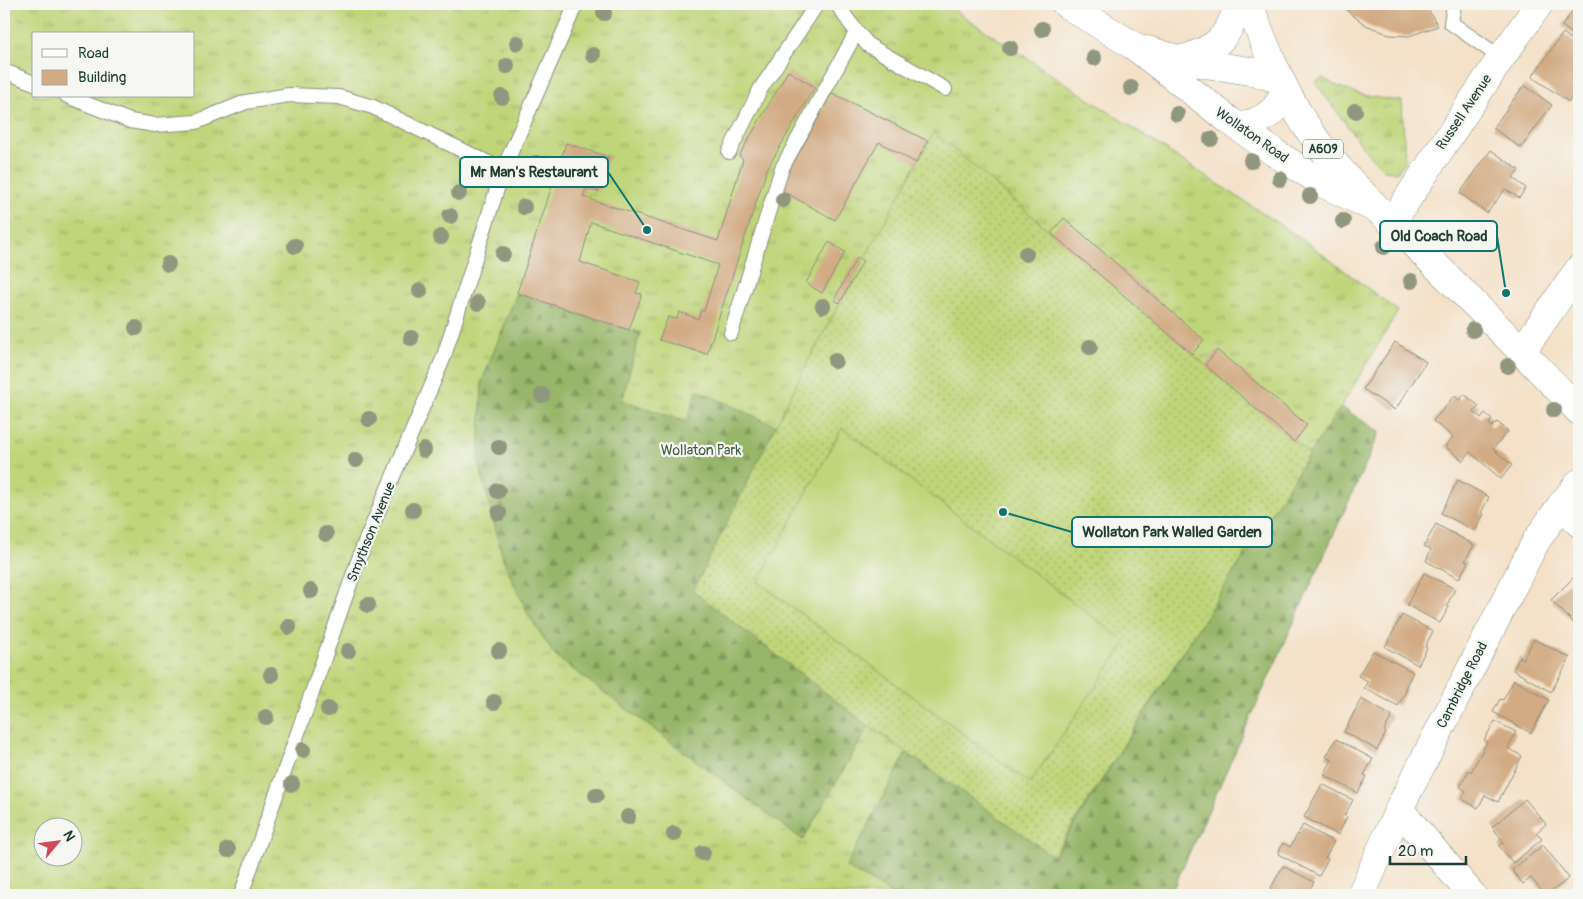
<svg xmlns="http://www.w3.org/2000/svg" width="1583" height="899" font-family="Pangolin,sans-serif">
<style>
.grass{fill:url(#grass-tufts);stroke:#708956;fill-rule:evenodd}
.forest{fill:url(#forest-firs);stroke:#5c7a4e}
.garden{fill:url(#garden-dots);stroke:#708956}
.pitch{fill:#c0d579;stroke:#708956}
.building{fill:#d2ab84}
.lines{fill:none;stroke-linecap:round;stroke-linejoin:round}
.service-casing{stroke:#8a8f7e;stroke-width:16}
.minor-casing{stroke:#8a8f7e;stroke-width:29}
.tertiary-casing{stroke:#8a8f7e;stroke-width:29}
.primary-casing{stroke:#8a8f7e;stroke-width:29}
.service{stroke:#fff;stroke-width:14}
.minor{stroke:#fff;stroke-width:28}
.tertiary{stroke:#fff;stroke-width:28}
.primary{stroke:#fff;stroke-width:28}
.tree{fill:#90977e}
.labels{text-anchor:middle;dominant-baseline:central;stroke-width:4.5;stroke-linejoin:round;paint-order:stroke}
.shield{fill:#f6f6f2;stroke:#60746d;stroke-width:1}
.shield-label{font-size:12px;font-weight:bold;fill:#1f3d34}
.street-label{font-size:14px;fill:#1f3d34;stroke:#f6f6f2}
.park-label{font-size:14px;fill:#3f5b42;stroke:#f6f6f2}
.leader{fill:none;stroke:#0f766e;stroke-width:2}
.callout-dot{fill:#0f766e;stroke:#f6f6f2;stroke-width:2}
.callout{fill:#f6f6f2;stroke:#0f766e;stroke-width:2}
.callout-label{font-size:15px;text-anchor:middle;font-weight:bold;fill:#1f3d34}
</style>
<defs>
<pattern id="grass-tufts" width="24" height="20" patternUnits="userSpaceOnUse" patternTransform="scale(1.25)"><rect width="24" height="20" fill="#c0d579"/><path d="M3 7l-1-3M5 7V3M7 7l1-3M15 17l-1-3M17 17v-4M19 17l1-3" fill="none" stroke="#9bae64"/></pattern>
<pattern id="forest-firs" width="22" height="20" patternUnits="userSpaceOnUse" patternTransform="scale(1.25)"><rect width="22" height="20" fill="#98b669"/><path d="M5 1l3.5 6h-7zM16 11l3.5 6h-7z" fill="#7b9557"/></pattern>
<pattern id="garden-dots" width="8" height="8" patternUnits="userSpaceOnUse" patternTransform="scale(1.25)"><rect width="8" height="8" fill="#c0d579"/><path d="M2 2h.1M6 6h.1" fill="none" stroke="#9bae64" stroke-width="1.8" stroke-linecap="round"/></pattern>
</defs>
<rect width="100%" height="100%" fill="#f6f6f2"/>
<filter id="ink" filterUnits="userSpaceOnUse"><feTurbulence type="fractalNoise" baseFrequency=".02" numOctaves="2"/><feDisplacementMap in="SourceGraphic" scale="10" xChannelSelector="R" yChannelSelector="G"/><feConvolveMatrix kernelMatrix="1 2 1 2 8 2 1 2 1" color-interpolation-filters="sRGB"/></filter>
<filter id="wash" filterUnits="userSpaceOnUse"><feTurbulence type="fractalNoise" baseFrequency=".0096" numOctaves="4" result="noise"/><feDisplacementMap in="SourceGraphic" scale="20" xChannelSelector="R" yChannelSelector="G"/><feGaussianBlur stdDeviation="1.12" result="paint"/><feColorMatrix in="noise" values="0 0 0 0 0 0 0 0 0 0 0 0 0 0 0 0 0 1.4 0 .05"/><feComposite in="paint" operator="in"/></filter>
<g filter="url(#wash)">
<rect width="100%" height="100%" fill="#f4e1c8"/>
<path class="grass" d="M4,4h941l361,238 92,69 -57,96 39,25 -210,463h-1166zM34,34h160v62h-160zM42,826h30v30h-30z
M1323,78c25,16 50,20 79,23l3,61 -8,10 -13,-2 -15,-15 -54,-73z"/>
<path class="forest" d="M517,293l123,40 -18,67 65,22 10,-32 79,36 -82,165 175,135 -66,114 -248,-184 -27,-42 -25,-55 -24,-97 3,-81z
M1341,407l39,25 -210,463h-276l-48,-28 61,-115 147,104 255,-402z"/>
<path class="garden" d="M934,132l375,322 -256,402 -184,-130 -176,-135 112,-224z"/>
<path class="pitch" d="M842,428l284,214 -96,141 -272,-201z"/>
<g id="blocks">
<path class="building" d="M1342,4h83l13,22 -29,10 -19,-1 -24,-10 -14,-10z
M1577,4h2v35l-17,-13z
M1563,33l16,12v24l-4,5 4,3v11l-10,14 -37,-25z
M788,71l27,16 -48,82 -60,185 -48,-14 9,-23 9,2 2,-7 19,7 3,-9 3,1 14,-46 -127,-43 -11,40 60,20 -4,11 6,1 -13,36 -112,-37 49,-150 43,14 -11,35 -12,-4 -3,9 135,44 25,-82 -4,-3z
M1524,85l28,20 -31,43 -28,-20z
M832,93l96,48 -12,22 -37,-21 -44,78 -56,-31z
M1491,150l28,20 -6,8 13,10 -7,10 -14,-9 -18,24 -27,-20z
M1064,218l140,122 -12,14 -141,-121z
M829,242l16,10 -23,41 -16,-10z
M857,257l6,4 -23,42 -6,-3z
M1395,342l31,20 -31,48 -32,-21z
M1217,350l90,75 -13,17 -89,-77z
M1464,394l15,12 -5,6 7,6 4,-5 7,6 -3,5 3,3 5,-5 11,9 -15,18 19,16 -11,14 -31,-27 -7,9 -18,-15 8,-9 -20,-16 21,-25 6,4z
M1458,480l31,17 -8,16 3,1 -9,17 -34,-18z
M1436,524l38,21 -9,16 3,1 -9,17 -33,-18 5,-12 -7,-3z
M1424,573l31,16 -8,16 2,2 -9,16 -33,-18z
M1575,576l4,4v48l-28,-28z
M1402,615l31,16 -8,16 2,1 -9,17 -33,-18z
M1534,639l36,19 -19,34 -38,-22 7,-13 3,2z
M1373,651l40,21 -8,16 2,1 -9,17 -34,-18 4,-7 -10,-5z
M1514,680l35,20 -18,33 -38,-21 7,-13 3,1z
M1361,699l31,17 -8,15 2,2 -9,17 -33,-18z
M1495,721l21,11 -8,16 14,8 -24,46 -13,-7 -7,13 -16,-9 4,-8 -6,-4 9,-17 2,2 16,-30 -3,-2z
M1336,739l37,20 -9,16 3,1 -9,17 -34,-18 8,-15 -6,-3z
M1322,784l31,16 -9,16 3,1 -9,18 -34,-18z
M1525,799l21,25 -10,9 6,6 -29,24 -14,-17 5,-4 -12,-15z
M1303,825l31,17 -9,16 3,1 -9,17 -41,-22 5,-11 7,4z
M1543,845l26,33 -22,17h-2l-14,-17 -8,6 -11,-14z
M1283,866l31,16 -7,13h-40z"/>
</g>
</g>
<g filter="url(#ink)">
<use href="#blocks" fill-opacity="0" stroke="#8a8f7e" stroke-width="1"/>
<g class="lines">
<g class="service-casing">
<path id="service" d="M837,4l13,19 18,22 77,44
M1454,4l-3,19 50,35
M4,71l30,12
M67,96l63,25 25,4 41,-3 50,-20 43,-7 50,2 34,10 130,63
M729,152l32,-64 56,-84
M731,333l51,-165 75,-137
M241,895l122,-348 80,-188 60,-189 73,-166"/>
</g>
<g class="minor-casing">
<path id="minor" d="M1392,222l109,-164 38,-54
M1522,351l57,-82
M1562,504l17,19
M1399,809l73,86
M1361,895l38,-86 137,-268 26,-37 17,-21"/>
</g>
<g class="tertiary-casing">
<path id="tertiary" d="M1066,4l68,42 96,75 45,32 49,31 53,25
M1147,50l33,10 76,12 24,8
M1180,60c35,-10 48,-21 59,-56
M1239,127c21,-5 43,-16 45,-39"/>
</g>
<g class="primary-casing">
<path id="primary" d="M1249,4c15,40 31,80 54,117 30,48 73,86 114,126 55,54 109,108 162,164"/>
</g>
<use href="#service" class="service"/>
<use href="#minor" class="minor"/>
<use href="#tertiary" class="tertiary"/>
<use href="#primary" class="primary"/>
</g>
<g class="tree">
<circle cx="604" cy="13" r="8"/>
<circle cx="1042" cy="29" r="8"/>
<circle cx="517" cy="43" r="8"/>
<circle cx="1010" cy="48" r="8"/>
<circle cx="593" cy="55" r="8"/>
<circle cx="1094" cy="58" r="8"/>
<circle cx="507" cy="66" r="8"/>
<circle cx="1131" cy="88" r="8"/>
<circle cx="502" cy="97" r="8"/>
<circle cx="1355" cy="111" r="8"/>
<circle cx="1177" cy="114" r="8"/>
<circle cx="1211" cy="139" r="8"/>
<circle cx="1251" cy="161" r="8"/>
<circle cx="536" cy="163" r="8"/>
<circle cx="1280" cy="179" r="8"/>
<circle cx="459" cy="193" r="8"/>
<circle cx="1310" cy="196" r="8"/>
<circle cx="783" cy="200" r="8"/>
<circle cx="524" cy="207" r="8"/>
<circle cx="450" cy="216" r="8"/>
<circle cx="1343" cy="221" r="8"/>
<circle cx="441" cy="237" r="8"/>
<circle cx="295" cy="246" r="8"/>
<circle cx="1384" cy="247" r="8"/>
<circle cx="503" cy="254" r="8"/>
<circle cx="1026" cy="254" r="8"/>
<circle cx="168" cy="264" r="8"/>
<circle cx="1411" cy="281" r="8"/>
<circle cx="420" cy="291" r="8"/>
<circle cx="478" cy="303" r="8"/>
<circle cx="823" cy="306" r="8"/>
<circle cx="136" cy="328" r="8"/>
<circle cx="1473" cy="330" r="8"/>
<circle cx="411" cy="338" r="8"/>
<circle cx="1090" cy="347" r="8"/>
<circle cx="835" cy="361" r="8"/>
<circle cx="1508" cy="366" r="8"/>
<circle cx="542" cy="395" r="8"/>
<circle cx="1554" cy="410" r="8"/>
<circle cx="369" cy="419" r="8"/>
<circle cx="499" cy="447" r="8"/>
<circle cx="424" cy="450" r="8"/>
<circle cx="356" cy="460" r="8"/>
<circle cx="498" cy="491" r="8"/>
<circle cx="413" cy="510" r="8"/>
<circle cx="499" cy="513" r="8"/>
<circle cx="326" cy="534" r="8"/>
<circle cx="311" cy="591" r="8"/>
<circle cx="368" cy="605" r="8"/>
<circle cx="289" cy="627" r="8"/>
<circle cx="348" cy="651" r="8"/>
<circle cx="499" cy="651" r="8"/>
<circle cx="271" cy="675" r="8"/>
<circle cx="494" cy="702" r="8"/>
<circle cx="328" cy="709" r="8"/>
<circle cx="266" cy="717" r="8"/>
<circle cx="303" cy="750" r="8"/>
<circle cx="292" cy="784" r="8"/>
<circle cx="596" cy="795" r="8"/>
<circle cx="628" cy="817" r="8"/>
<circle cx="674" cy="834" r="8"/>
<circle cx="228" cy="850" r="8"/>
<circle cx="703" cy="853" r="8"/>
</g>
</g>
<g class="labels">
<rect class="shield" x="1303" y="139.5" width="40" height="19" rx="4"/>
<g class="shield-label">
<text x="1323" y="149">A609</text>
</g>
<g class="street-label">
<text transform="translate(1464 112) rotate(-56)">Russell Avenue</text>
<text transform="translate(1252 135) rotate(35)">Wollaton Road</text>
<text transform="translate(371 532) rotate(-68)">Smythson Avenue</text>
<text transform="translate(1462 685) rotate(-63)">Cambridge Road</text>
</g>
<g class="park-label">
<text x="701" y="450">Wollaton Park</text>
</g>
</g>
<path class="leader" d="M647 230L608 172M1506 293L1497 236M1003 512L1072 532"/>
<g class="callout-dot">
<circle cx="647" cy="230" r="5"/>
<circle cx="1506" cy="293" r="5"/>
<circle cx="1003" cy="512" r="5"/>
</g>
<g class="callout">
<rect x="460" y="157" width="148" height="30" rx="5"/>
<rect x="1380" y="221" width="117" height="30" rx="5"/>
<rect x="1072" y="517" width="200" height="30" rx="5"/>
</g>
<g class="callout-label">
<text x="534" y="177">Mr Man's Restaurant</text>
<text x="1439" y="241">Old Coach Road</text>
<text x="1172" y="537">Wollaton Park Walled Garden</text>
</g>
<rect width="1583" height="899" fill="none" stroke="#f6f6f2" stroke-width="20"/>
<rect x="32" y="32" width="162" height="65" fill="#f6f6f2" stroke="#a0aca6"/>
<rect x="42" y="49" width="25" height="8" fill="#ffffff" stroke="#a0aca6"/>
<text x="78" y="58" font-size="15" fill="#1f3d34">Road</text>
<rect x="42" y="70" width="25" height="15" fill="#d2ab84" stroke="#a0aca6"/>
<text x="78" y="82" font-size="15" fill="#1f3d34">Building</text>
<g transform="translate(58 842) rotate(61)"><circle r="24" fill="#f6f6f2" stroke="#a0aca6"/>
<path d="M0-4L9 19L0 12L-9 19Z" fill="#d1495b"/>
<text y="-8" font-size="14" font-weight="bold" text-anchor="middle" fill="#1f3d34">N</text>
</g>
<path d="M1390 856v8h76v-8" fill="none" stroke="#1f3d34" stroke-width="2.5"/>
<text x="1398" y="856" font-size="15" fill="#1f3d34" stroke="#f6f6f2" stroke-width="4" paint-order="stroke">20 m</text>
</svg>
